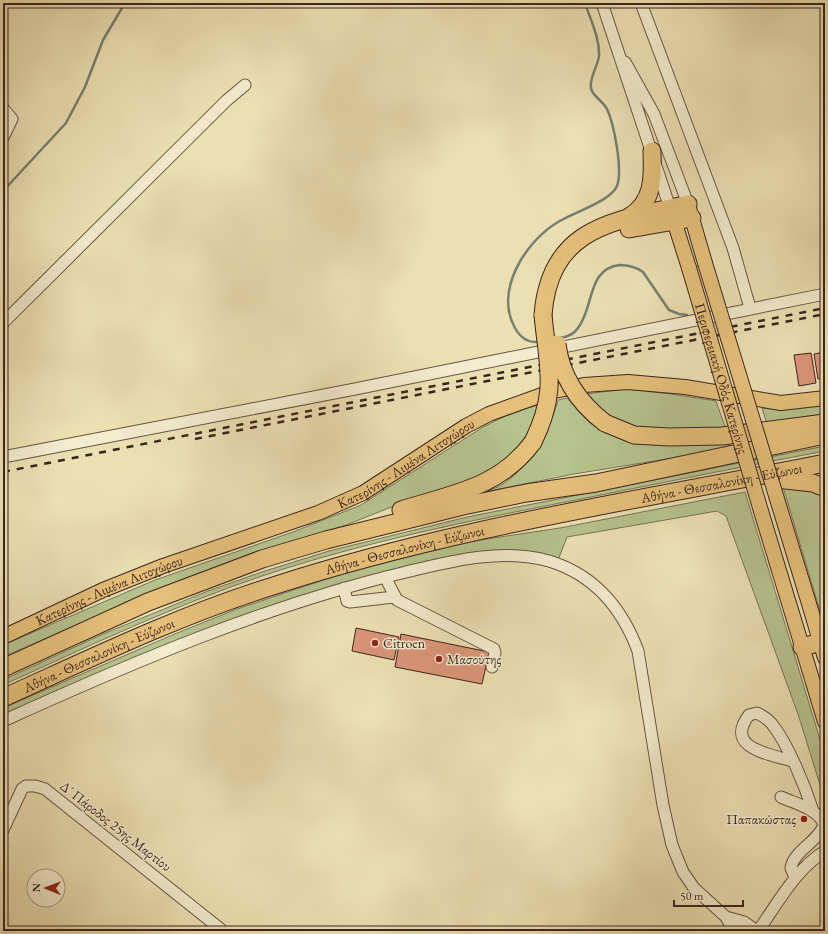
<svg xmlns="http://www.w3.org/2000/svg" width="828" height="934" font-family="'EB Garamond',serif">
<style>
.green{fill:#b6c38e;stroke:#787456}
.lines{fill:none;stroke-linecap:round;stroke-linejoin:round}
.stream{stroke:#738073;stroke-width:2.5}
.building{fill:#db957a;stroke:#3a251e}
.minor-casing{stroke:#665443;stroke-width:13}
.major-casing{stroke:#3a251e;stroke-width:16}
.highway-casing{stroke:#3a251e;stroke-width:19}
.minor{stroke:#f3ebce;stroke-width:11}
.major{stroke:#e6c07a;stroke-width:14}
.highway{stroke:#e6c07a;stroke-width:17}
.rail{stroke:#3a251e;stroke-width:2.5;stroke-dasharray:7 7;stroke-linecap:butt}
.major-bridge-casing{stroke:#3a251e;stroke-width:16;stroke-linecap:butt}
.highway-bridge-casing{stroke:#3a251e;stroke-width:19;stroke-linecap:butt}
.major-bridge{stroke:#e6c07a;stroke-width:14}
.highway-bridge{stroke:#e6c07a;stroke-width:17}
.poi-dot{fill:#8f2418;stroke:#f3ebce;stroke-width:1.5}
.labels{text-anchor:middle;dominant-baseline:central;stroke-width:3;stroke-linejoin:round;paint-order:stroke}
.street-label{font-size:14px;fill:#3a251e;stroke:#f3ebce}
.poi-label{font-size:14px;fill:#3a251e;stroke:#f3ebce;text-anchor:start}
</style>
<rect width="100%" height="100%" fill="#ece0b3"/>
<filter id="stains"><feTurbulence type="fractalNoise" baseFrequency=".005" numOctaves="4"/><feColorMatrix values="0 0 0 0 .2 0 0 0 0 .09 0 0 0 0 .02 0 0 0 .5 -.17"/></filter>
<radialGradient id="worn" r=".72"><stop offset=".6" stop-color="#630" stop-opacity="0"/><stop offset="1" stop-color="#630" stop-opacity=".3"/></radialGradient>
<path class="green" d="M626,389l45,5 45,7 11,31 -66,1 -45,-10 -30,-29z
M567,398c8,9 16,20 26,27 41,25 89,20 135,18l1,6 -155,25 -94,19c6,-2 14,-4 20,-7 30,-19 49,-53 58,-86z
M538,405l-2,10 -15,32 -41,32 -81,25 -53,21 -125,40 -83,33 -135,59v-12l152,-65 138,-48 68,-27 122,-78 30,-15z
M825,405v11l-58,8 -5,-16 18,2z
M825,446v5c-85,16 -169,33 -254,50 -103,20 -206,41 -306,74 -90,30 -176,71 -262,110v-5l100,-46 105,-43 57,-20 64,-20 138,-34z
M783,487h13l29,7v134z
M745,492l80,264v45l-26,-84 -73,-201 -9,-5 -150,26 -9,23 -43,-8 -187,37 -55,16 -75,28 -195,83v-8l174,-75 60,-24 107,-36 123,-31 93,-14z"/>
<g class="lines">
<path class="stream" d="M3,191l63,-68 19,-36 18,-47 22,-37
M560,338c7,-1 14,-4 18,-10 16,-20 9,-60 42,-63 9,0 16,2 23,7l26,38 10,4 8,1
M539,342c-11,1 -19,-5 -24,-14 -21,-38 11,-87 43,-106 14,-9 53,-21 59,-36 6,-16 -3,-62 -10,-77 -4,-8 -15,-13 -16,-21 -2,-10 7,-22 8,-32 1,-18 -9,-37 -14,-53"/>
</g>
<path class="building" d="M825,352v26l-7,1 -4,-25z
M811,353l5,30 -17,3 -5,-31z
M356,628l43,9 -5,23 -42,-9z
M401,634l88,18 -7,32 -87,-17z"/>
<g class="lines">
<g class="minor-casing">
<path id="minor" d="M602,3l68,205
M641,3l92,245 17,60
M625,62l29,52 34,90
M3,108l9,11 -9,19
M3,323l223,-222 19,-16
M3,457l352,-68 470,-95
M385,577l12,23 97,49 1,4 -3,14
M344,588l3,13 3,1 44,-5
M3,721c130,-59 264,-116 403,-149 46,-11 96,-24 143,-11 46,14 73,47 89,90l25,154 9,40 11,27 11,16 32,29 8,14
M792,761c-23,-7 -68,-13 -43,-46l8,-2c6,3 11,6 15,11 16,20 33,62 41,87
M781,797c15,7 38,12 43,28 -6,17 -30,25 -33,43l4,10
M3,830l19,-41 4,-3h9l10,3 178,142
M726,917l18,5 13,9
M758,931c20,-28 37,-61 67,-80"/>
</g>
<g class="major-casing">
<g id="major">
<path d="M689,208l16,55"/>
<path d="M671,211l18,57"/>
<path d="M761,511l64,211"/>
<path d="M810,607l15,51"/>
<path id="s1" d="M3,637l100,-47 60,-24 155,-53 45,-20 103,-67 23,-12 61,-22 34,-7 44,-3 57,5 96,16 44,-5"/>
</g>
</g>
<g class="highway-casing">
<g id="highway">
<path d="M629,217c25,-15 24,-40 23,-66"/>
<path d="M629,229l63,-11"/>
<path d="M543,315c7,-90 73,-94 145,-111"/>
<path d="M605,423l29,12 35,2 53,-1 103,-13"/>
<path d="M776,479l37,4 12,5"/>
<path d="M401,510c51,-16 98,-22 132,-68"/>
<path d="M802,647l23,-6"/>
<path d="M3,668l145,-66 114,-43 64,-19 137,-34 63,-13 70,-10 229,-48"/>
<path id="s2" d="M3,698c88,-40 175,-82 267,-111 181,-59 369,-87 555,-124"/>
</g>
</g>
<use href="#minor" class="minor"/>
<use href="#major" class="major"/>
<use href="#highway" class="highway"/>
<path class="rail" d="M195,439l630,-125
M3,472l822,-164"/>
<g class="major-bridge-casing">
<g id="major-bridge">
<path d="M705,263l105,344"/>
<path id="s3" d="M689,268l72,243"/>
</g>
</g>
<g class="highway-bridge-casing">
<path id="highway-bridge" d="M557,344c4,33 22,59 48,79
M533,442c25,-51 15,-74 10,-127"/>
</g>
<use href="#major-bridge" class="major-bridge"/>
<use href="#highway-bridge" class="highway-bridge"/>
</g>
<g class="poi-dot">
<circle cx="375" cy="643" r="4"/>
<circle cx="439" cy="659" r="4"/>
<circle cx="804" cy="819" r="4"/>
</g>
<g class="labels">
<g class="street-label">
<text stroke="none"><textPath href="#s3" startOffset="115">Περιφερειακή Οδός Κατερίνης</textPath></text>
<text stroke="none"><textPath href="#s1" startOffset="440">Κατερίνης - Λιμένα Λιτοχώρου</textPath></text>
<text stroke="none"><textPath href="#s2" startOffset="753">Αθήνα - Θεσσαλονίκη - Εύζωνοι</textPath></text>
<text stroke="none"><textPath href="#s2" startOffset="429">Αθήνα - Θεσσαλονίκη - Εύζωνοι</textPath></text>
<text stroke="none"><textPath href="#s1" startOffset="116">Κατερίνης - Λιμένα Λιτοχώρου</textPath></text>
<text stroke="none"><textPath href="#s2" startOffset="105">Αθήνα - Θεσσαλονίκη - Εύζωνοι</textPath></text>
<text transform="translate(116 826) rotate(38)">Δ΄ Πάροδος 25ης Μαρτίου</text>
</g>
<g class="poi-label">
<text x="383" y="643">Citroen</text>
<text x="447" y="659">Μασούτης</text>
<text x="796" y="819" text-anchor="end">Παπακώστας</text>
</g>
</g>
<rect width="828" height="934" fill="none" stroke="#ece0b3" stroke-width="16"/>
<rect x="4" y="4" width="820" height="926" fill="none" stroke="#3a251e" stroke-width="2"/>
<rect x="8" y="8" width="812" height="918" fill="none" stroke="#3a251e"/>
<g transform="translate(46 888) rotate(271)"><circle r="19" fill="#f3ebce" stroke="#a99c88"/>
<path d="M0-3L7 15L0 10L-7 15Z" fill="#8f2418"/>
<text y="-6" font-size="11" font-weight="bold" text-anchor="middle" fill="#3a251e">N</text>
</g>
<path d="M674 900v6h69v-6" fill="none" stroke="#3a251e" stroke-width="2"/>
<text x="680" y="900" font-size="12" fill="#3a251e" stroke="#f3ebce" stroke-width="3" paint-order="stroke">50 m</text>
<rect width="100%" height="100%" filter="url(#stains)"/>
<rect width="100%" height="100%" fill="url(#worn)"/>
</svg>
